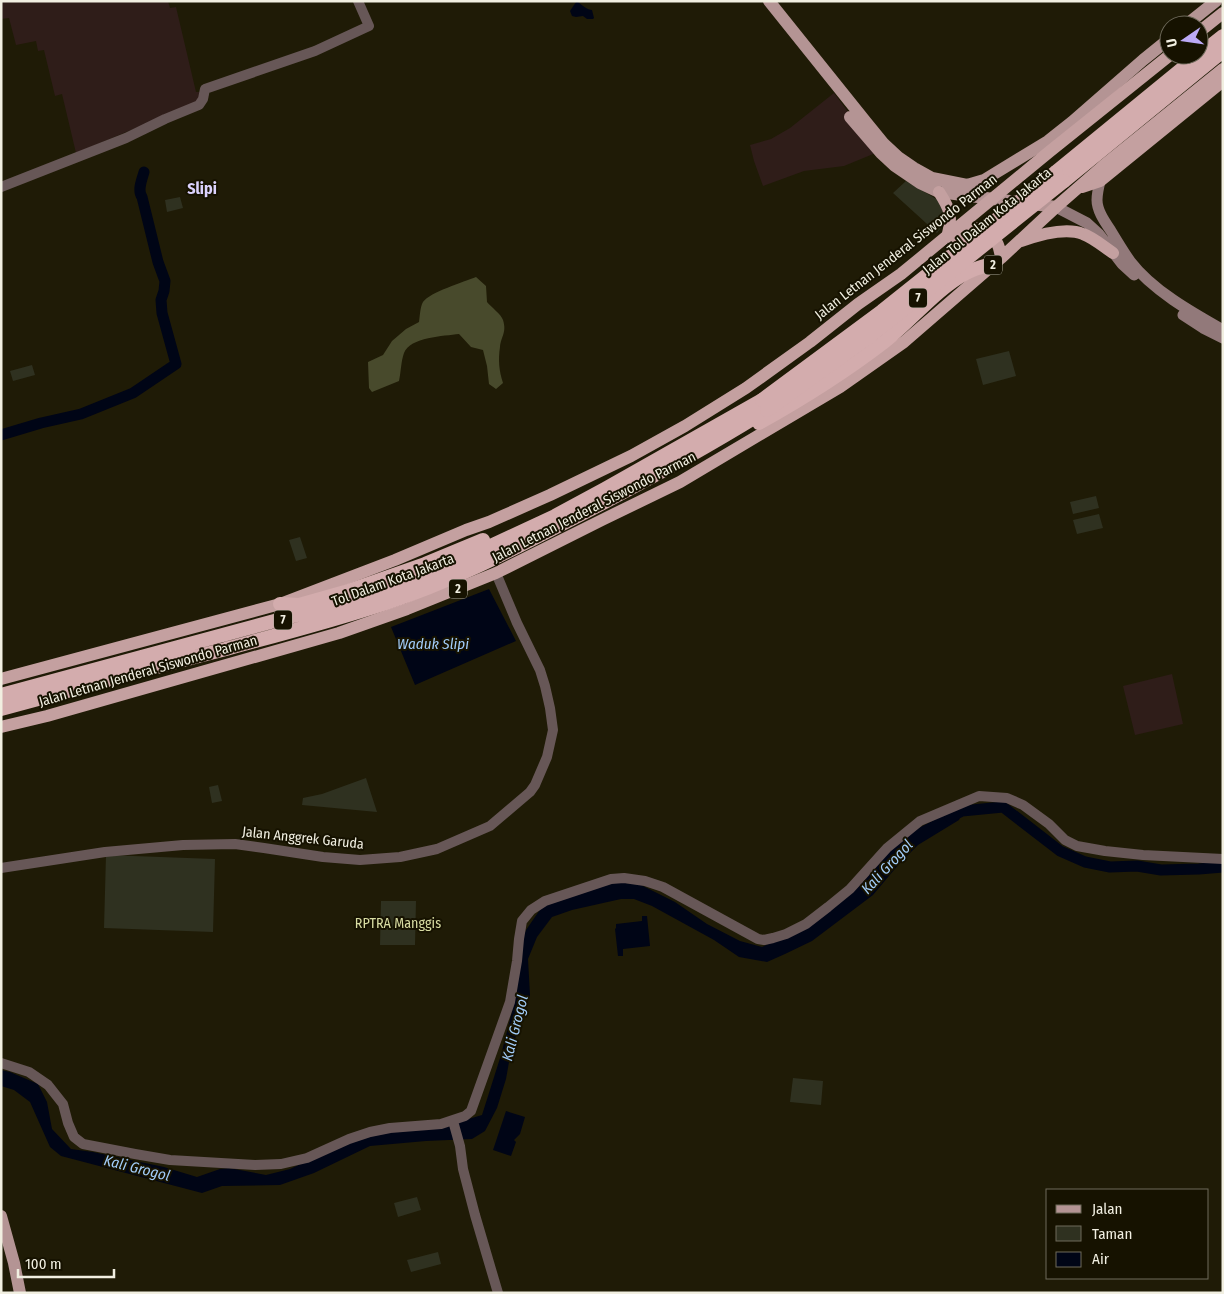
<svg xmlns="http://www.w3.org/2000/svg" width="1224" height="1294" font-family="'Fira Sans Condensed',sans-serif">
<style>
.medical{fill:#2f1d19}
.green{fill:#2f3120}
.forest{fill:#484a2c}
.water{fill:#000516}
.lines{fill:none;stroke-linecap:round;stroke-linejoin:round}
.river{stroke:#000516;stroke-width:11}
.tertiary{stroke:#675757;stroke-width:10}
.secondary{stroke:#92797a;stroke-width:11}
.primary{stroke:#b49494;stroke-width:12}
.trunk{stroke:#c4a0a0;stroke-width:12}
.motorway{stroke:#d3acad;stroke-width:14}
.motorway-bridge{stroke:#d3acad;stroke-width:14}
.labels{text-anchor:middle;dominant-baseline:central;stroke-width:4;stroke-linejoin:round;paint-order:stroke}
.shield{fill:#161200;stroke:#afad9e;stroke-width:1}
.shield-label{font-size:12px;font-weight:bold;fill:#f1efe1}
.street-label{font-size:14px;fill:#f1efe1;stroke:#161200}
.park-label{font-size:14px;fill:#d9dda3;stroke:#161200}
.water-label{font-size:15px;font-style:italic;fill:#a2cdf9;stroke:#161200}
.quarter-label{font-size:16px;font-weight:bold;fill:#dbd2fd;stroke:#161200}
</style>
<rect width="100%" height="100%" fill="#1f1b06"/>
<path class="medical" d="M1,1h167l2,7 6,-1 20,85h5l-3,10 -122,51 -14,-59 -7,2 -11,-46 -6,1 -2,-10 -20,4 -7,-27 -8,1z
M834,93l44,59 -34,14 -40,5 -41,15 -9,-25 -4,-16 21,-6 19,-11z
M1172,674l11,50 -48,11 -12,-49z"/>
<path class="green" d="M906,181l32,19 7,8 1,13 -9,12 -44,-40z
M180,197l3,11 -16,4 -2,-12z
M1009,351l7,25 -33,9 -7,-26z
M32,365l3,10 -22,6 -3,-10z
M1096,496l3,12 -26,6 -3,-12z
M1099,514l4,14 -26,6 -4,-14z
M300,537l7,21 -11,3 -7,-21z
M366,778l11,34 -75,-7 1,-7 19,-4z
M218,785l4,16 -10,2 -3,-16z
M106,855l109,4 -2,73 -109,-4z
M381,901h35l-1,44h-35z
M793,1078l30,3 -2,24 -31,-3z
M417,1197l4,13 -23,7 -4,-14z
M438,1252l3,12 -30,8 -4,-12z"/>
<path class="forest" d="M476,277l10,9 1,16c4,5 14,12 16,18 4,13 -2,16 -3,27 -2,13 -1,24 3,36l-7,6 -7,-5 -2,-18 -4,-16 -12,-3 -12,-13c-15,2 -49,3 -55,19 -3,8 -3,19 -5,28l-27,11 -3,-4 -1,-26 15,-7 9,-14 14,-12 13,-7c1,-6 1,-15 4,-20 7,-10 41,-20 53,-25z"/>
<path class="water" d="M577,1c4,4 11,9 15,9l2,8 -1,1h-6l-4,-3 -7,1 -4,-1 -2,-5 4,-6z
M489,589l27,52 -101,44 -24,-58z
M965,804l-6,16 -41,25 -19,19 -26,31 -61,46 -27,13 -18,8 -28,-5 -25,-17 -62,-34 -18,-7h-13l-49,11 -20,7 -15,20 -9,22 2,36 -19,56 -5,28 -9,29 -12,23 -13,8 -46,2 -56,5 -56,27 -34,12 -58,1 -20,7 -141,-37 -11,-9 -20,-45 -16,-12 -13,-4v-16l9,2 28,12 9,18 5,27 19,20 22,3 71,15 33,10 23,-8 9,-1 37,7 24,-6 74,-35 81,-8 37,-11 19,-60 16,-63 1,-31 1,-14 7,-17 20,-29 72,-19 23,3 34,17 32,22 33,17 22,6 31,-15 116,-99z
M642,916h5l3,30 -27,3v7h-5l-3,-27 1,-1v-4l26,-3z
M506,1111l19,6 -5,17 -6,6 2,2 -5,14 -18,-6z"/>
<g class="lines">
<path class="river" d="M1,435l40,-12 40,-9 52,-21 43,-29 -14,-51 -1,-13 3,-9 1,-10 -7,-19 -16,-65c-5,-7 0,-17 2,-25
M950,817l12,-6 41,-4 57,44 25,11 25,5 27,-1 24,4 38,-1 24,-2"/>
<path class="tertiary" d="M1,187l125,-49 39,-19 34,-14 4,-6 2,-10 110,-38 54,-25 -11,-25
M1,868l104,-16 78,-7 52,-1 29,4 59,9 37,3 40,-3 37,-8 53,-23 40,-34 5,-7 12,-28 6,-27 -3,-22 -5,-22 -5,-16 -23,-47 -21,-50
M1,1063l28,9 19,13 15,19 5,19 6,14 9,7 52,10 35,6 85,5 26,-1 26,-6 42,-19 21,-7 20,-4 51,-4 24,-8 6,-5 39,-109 7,-41 2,-22 3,-18 9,-11 14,-9 66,-22 13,-1 21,3 18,6 95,52 6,1 9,-2 13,-4 20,-10 22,-17 22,-18 37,-41 33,-27 59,-25 28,2 16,7 26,19 16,16 12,6 28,5 38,4 80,4
M453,1121l7,25 3,23 12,46 23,78"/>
<path class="secondary" d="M1102,173c-2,9 -5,18 -5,27 0,11 8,22 14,31 6,10 12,20 19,30 22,29 61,51 93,69
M1056,207l31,16 12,11 23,30 12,11
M1183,315l20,13 20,10"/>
<path class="primary" d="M769,1l97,121 18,22 14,13 16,11 18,10 35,7 17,-5 64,-39 24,-19 71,-62 26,-21
M1186,25l30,-24
M850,117l31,36 14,13 25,17 19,9 117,15
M1,1216l13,47 6,30"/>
<path class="trunk" d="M1199,32l24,-19
M1082,187l18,-6 123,-100
M939,192c11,17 14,24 8,45
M953,239c10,-6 19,-12 31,-11 10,7 16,17 17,30
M1021,241c17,-6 45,-14 62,-7 11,4 21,13 30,19
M1,679l279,-75 115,-44 71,-30 23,-8 61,-27 81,-39 54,-30 61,-38 64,-46 48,-38 43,-30 148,-122 121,-97
M1,727l46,-11 292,-83 68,-24 89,-36 106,-53 78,-38 160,-95 64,-45 97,-84 55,-51 47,-41 120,-97"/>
<path class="motorway" d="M1199,55l24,-19
M1056,172l143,-117
M1064,181l159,-130
M759,423c43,-24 86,-51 125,-81 27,-21 52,-53 82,-69 9,-5 19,-7 29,-10
M280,604l19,1 46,-13 80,-28 58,-24
M1,695l377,-102 76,-30 101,-47 50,-27 157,-89
M1,709c74,-20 147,-40 221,-59 55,-15 110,-29 164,-47 62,-20 120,-50 178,-80 69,-35 137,-72 203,-113"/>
<path class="motorway-bridge" d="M762,400l120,-89 174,-139
M767,410l102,-73 195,-156"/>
</g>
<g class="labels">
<g class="shield">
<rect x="984" y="255.5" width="18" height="19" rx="4"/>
<rect x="909" y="288.5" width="18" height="19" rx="4"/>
<rect x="449" y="579.5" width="18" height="19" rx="4"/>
<rect x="274" y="610.5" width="18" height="19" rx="4"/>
</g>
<g class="shield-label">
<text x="993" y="265">2</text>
<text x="918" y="298">7</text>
<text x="458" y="589">2</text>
<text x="283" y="620">7</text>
</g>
<g class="street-label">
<text transform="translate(987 221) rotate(-39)">Jalan Tol Dalam Kota Jakarta</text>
<text transform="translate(906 247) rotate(-38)">Jalan Letnan Jenderal Siswondo Parman</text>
<text transform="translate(594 507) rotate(-27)">Jalan Letnan Jenderal Siswondo Parman</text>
<text transform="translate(393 580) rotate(-20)">Tol Dalam Kota Jakarta</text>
<text transform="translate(148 671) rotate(-16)">Jalan Letnan Jenderal Siswondo Parman</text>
<text transform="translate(303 838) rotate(6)">Jalan Anggrek Garuda</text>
</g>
<g class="park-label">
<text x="398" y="923">RPTRA Manggis</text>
</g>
<g class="water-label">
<text x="433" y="644">Waduk Slipi</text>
<text transform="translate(887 867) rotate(-47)">Kali Grogol</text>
<text transform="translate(515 1028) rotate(-76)">Kali Grogol</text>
<text transform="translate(137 1168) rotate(14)">Kali Grogol</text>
</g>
<g class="quarter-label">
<text x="202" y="188">Slipi</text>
</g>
</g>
<rect width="1224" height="1294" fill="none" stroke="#f1efe1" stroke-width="5"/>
<rect x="1046" y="1189" width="162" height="90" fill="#161200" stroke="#6e6a5a"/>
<rect x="1056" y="1205" width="25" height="8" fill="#b49494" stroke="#6e6a5a"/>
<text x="1092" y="1214" font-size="15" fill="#f1efe1">Jalan</text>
<rect x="1056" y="1226" width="25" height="15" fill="#2f3120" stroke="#6e6a5a"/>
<text x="1092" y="1239" font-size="15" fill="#f1efe1">Taman</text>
<rect x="1056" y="1252" width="25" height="15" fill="#000516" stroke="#6e6a5a"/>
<text x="1092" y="1264" font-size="15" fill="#f1efe1">Air</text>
<g transform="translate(1184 40) rotate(257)"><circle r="24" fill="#161200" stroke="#6e6a5a"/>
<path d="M0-4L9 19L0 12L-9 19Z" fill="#bcaaf6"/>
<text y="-8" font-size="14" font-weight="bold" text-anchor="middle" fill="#f1efe1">U</text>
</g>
<path d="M18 1269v8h96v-8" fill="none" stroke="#f1efe1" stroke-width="2.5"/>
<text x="25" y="1269" font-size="15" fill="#f1efe1" stroke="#161200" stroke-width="4" paint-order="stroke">100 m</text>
</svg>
